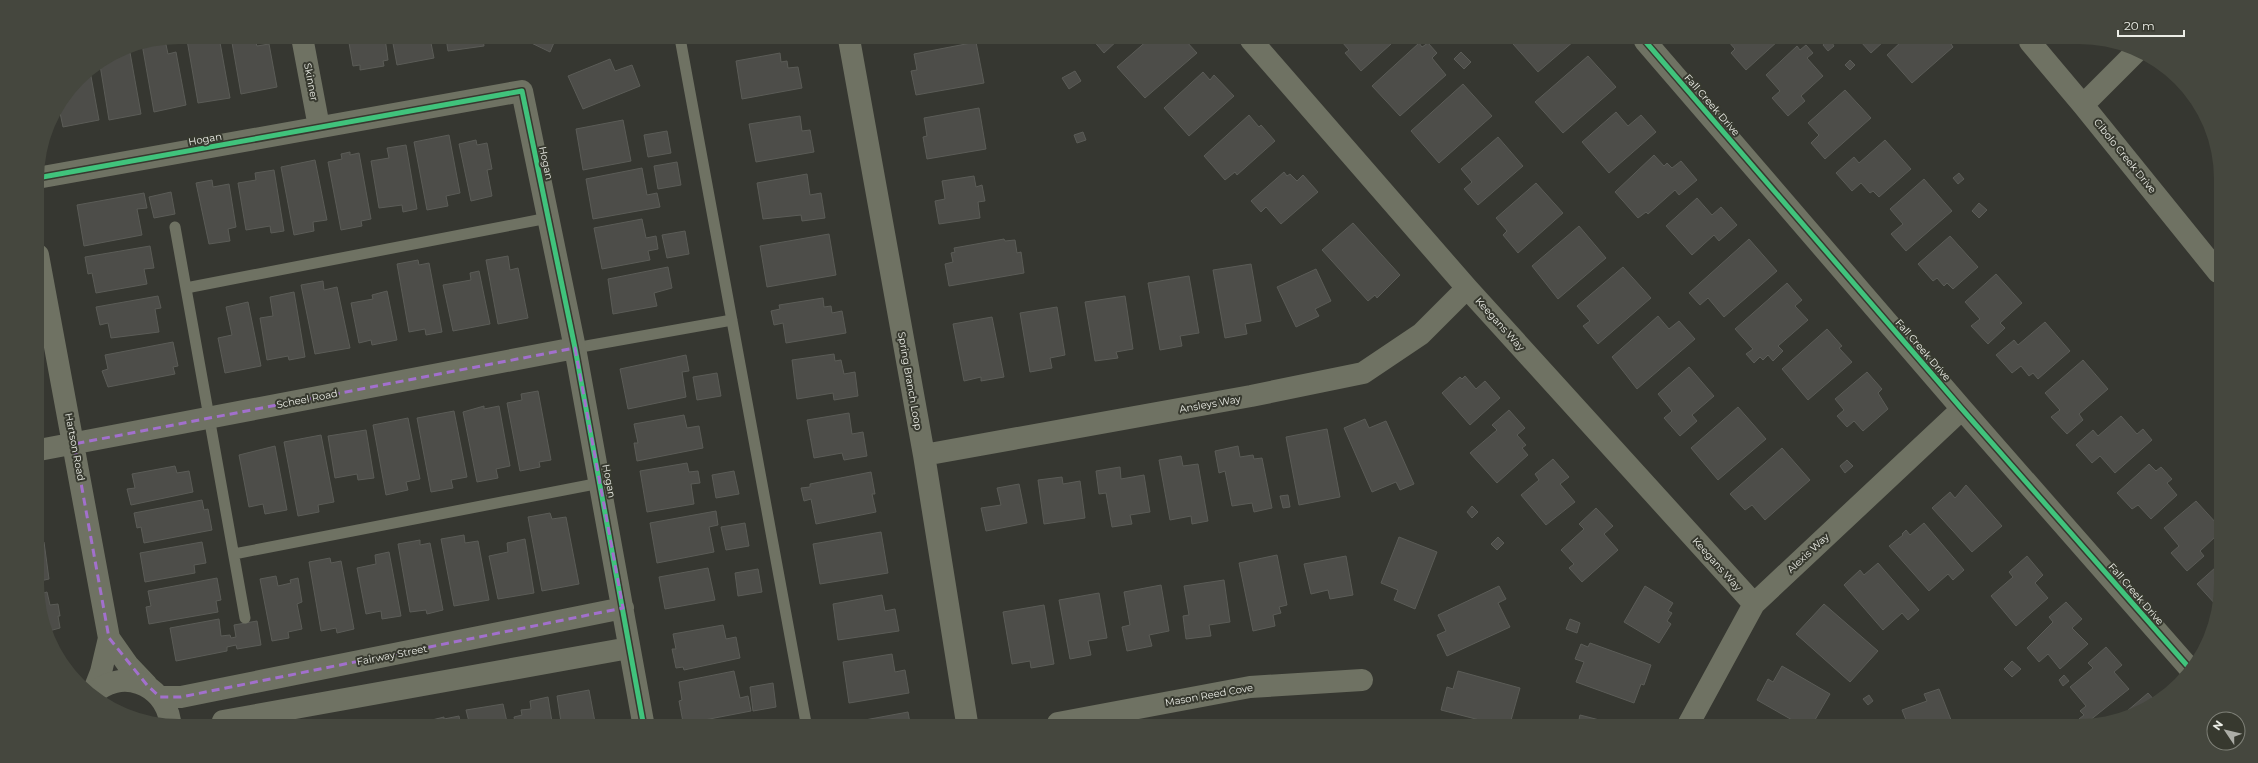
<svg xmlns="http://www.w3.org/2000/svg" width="2258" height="763" font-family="Montserrat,sans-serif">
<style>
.building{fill:#4d4d49;stroke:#5b5c57}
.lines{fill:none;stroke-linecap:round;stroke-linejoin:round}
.service{stroke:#6f7263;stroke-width:11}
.minor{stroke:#6f7263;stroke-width:22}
.tertiary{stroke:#6f7263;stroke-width:22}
.cycleway-casing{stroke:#37392f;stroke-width:8}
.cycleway{stroke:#40c37c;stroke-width:5}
.marked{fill:none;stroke:#a270cd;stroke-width:3;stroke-dasharray:8 5;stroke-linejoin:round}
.labels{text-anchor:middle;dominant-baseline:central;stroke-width:4;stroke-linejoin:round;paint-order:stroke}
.street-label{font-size:10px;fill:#ebede6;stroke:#37392f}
</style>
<rect width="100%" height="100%" fill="#363731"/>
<path class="building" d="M197,37h22l11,61 -32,5 -11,-63z
M231,37h23l3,9 12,-2 8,43 -36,7z
M348,37l37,1 3,22 -5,1 1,5 -24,4v-5l-7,1z
M392,38h38l4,20 -37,7z
M446,38h37l1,8 -36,5z
M521,38h35l-6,14z
M1092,39h27l-15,14z
M1149,39l36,1 12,13 -52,45 -28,-31z
M165,40l3,14 8,-2 10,53 -32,7 -12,-68z
M1346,40h42l3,4 -30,27 -16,-18 4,-3 -7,-8z
M1517,40l57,1 -36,31 -25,-28z
M1728,41h50l-32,29 -15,-17 4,-4z
M1826,41h5l3,5 -6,5 -5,-6z
M1860,41h24l-13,12z
M1902,41h47l4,6 -41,36 -25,-28z
M976,42l8,41 -68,12 -5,-24 6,-1 -3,-16z
M1419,43l3,4 6,-4 9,10 -5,5 14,17 -46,41 -28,-30z
M1806,45l7,8 -6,5 16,18 -22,20 4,5 -17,15 -16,-18 8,-7 -14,-16 31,-29 3,4z
M129,47l12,67 -32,6 -9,-55z
M1461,52l10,10 -7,7 -10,-10z
M780,53l1,9 6,-1 1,7 10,-1 4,21 -60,11 -6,-38z
M1588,56l28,31 -53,46 -28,-31z
M610,59l5,12 17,-6 8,21 -57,23 -15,-33z
M1850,60l5,5 -5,5 -5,-5z
M90,71l9,49 -36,7 -4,-19 20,-30z
M1075,71l6,10 -12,8 -7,-11z
M1203,72l7,8 4,-5 20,21 -45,40 -25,-28z
M1463,84l29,32 -53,47 -28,-32z
M1845,90l26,28 -46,41 -14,-16 8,-8 -11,-12z
M979,108l7,41 -59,10 -4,-22 4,-1 -3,-18z
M1616,112l12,14 13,-11 15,17 -47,41 -27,-31z
M1249,115l10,12 2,-2 14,16 -38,34 -2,-3 -10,8 -21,-24z
M800,116l2,15 8,-1 4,22 -58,10 -7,-38z
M623,120l8,41 -48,9 -7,-41z
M667,131l4,22 -23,4 -4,-22z
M1083,132l3,8 -9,3 -3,-8z
M449,135l11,58 -14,3 2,10 -21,4 -13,-68z
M1498,137l25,29 -45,39 -14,-16 8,-7 -11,-13z
M476,140l1,5 10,-2 5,26 -5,1 5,26 -21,5 -12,-57z
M1885,140l26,29 -32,28 -6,-6 -3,2 -9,-10 -9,8 -16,-18 18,-16 5,6z
M406,145l11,64 -14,3 -1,-7 -23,3 -8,-47 18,-3 -2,-10z
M350,152v3l9,-2 12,66 -10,2 1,5 -21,4 -13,-68 14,-3 -1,-5z
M1654,155l10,11 3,-3 5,5 9,-7 16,19 -18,15 -4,-5 -27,24 -2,-2 -8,6 -23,-26z
M315,160l12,60 -14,2 1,9 -20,4 -13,-68z
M677,162l4,23 -23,4 -4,-23z
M642,168l5,27 10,-2 3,14 -67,12 -7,-40z
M274,170l10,61 -13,2 -1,-7 -24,4 -8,-47 18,-3 -1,-7z
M1284,172l3,4 3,-2 7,7 6,-6 15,17 -37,32 -15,-17 -5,5 -10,-11z
M1959,173l5,6 -6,5 -5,-6z
M807,174l3,21 11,-2 4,25 -23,3 -1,-6 -38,4 -6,-36z
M974,176l2,11 6,-2 3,16 -7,1 2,16 -41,6 -4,-23 10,-2 -3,-18z
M1924,179l28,32 -46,40 -15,-17 12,-10 -13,-15z
M212,180l1,7 16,-3 7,43 -8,2 2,12 -21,3 -13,-61z
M1536,183l27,30 -45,40 -15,-18 4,-4 -11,-13z
M171,192l4,22 -21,4 -5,-21z
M144,193l3,15 -10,1 5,26 -58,11 -7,-41z
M1697,198l15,17 9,-8 16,18 -18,16 -5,-6 -22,20 -26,-29z
M1979,203l8,7 -8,8 -7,-7z
M642,219l4,19 10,-2 2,13 -10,2 2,9 -48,9 -8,-41z
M1353,223l47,52 -23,23 -2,-3 -7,6 -46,-51z
M1579,226l27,32 -48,41 -26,-33z
M685,231l4,23 -22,4 -5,-23z
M829,234l7,41 -69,12 -7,-41z
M1950,236l28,31 -25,22 -6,-6 -3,3 -7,-8 -4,3 -15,-17z
M1004,239l1,2 10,-1 2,13 4,-1 3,21 -75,13 -4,-22 8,-2 -2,-9 4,-1 -1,-4z
M1749,239l28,32 -53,46 -16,-19 -8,7 -11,-12z
M150,246l4,22 -10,1 3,15 -51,9 -4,-20 -4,1 -3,-17z
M508,256l2,14 8,-2 10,50 -30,6 -12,-64z
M418,260l1,5 10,-2 13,69 -16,3 -1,-6 -16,3 -12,-68z
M1251,264l10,57 -16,3 2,10 -22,4 -12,-68z
M668,267l4,21 -18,5 3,13 -44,8 -5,-35z
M1623,267l28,31 -53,46 -15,-18 7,-5 -13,-15z
M1316,269l15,32 -16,8 4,7 -23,11 -19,-40z
M479,271l11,53 -37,7 -10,-46 28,-5 -1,-7z
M1996,274l26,29 -22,20 5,5 -17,16 -17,-18 9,-7 -15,-17z
M1189,276l10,57 -19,3 2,10 -22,4 -12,-67z
M323,281l1,9 13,-3 13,61 -35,6 -14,-69z
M1787,283l15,17 -7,6 13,14 -30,26 5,5 -10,10 -5,-6 -5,5 -3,-3 -6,6 -8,-9 7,-5 -18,-20z
M387,291l10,49 -25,5 -1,-5 -12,3 -8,-40 22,-4 -1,-4z
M294,292l11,65 -16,3 -1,-4 -21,4 -7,-42 13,-2 -3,-19z
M158,296l3,12 -6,1 4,23 -48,6 -3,-15 -8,2 -4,-18z
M1125,296l8,53 -17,3 2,6 -23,3 -10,-59z
M823,298l1,9 7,-1 1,7 10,-2 4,22 -60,10 -3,-20 -9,2 -3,-14 9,-2 -1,-4z
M248,302l13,64 -36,7 -7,-35 14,-3 -6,-28z
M1057,307l8,48 -15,3 2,10 -22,4 -10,-59z
M1658,316l11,13 10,-8 16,18 -58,50 -25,-32z
M992,317l12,60 -23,4v-4l-17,4 -11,-57z
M2045,322l25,29 -32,28 -5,-6 -4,3 -8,-10 -9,7 -16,-18 18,-15 4,5z
M1827,329l15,17 -3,2 13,14 -44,38 -26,-31z
M173,342l5,24 -5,1 2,7 -67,13 -6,-16 6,-2 -3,-14z
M834,354l1,7 6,-1 3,14 11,-2 3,24 -24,4 -1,-7 -36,6 -5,-39z
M686,355l3,16 -7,1 4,25 -58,12 -8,-40z
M2083,360l25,29 -29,25 4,6 -16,14 -16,-17 9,-7 -15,-17z
M1689,367l25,29 -22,19 5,6 -17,15 -16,-18 8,-7 -14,-17z
M1867,372l15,17 -4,4 10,16 -25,22 -9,-10 -7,6 -10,-11 7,-6 -9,-11z
M717,373l4,23 -24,4 -4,-23z
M1465,376l11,13 9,-8 15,17 -30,27 -28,-32 18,-16 2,2z
M538,391l13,69 -12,2 1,5 -20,4 -13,-68 15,-3 -1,-6z
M484,406v3l15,-3 11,60 -14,3 2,9 -21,4 -14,-70z
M1738,407l28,32 -48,41 -27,-32z
M1509,410l16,18 -8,7 9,10 -4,3 6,7 -31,28 -27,-30 27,-23 -5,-5z
M454,411l13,66 -16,3 2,8 -22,4 -14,-74z
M849,413l3,21 11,-2 4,24 -23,4 -2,-7 -28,5 -7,-38z
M684,415l3,13 12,-2 4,22 -66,13 -3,-18h4l-4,-19z
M2121,416l16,18 6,-5 9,11 -37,33 -15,-17 -8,7 -16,-18 17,-15 5,6z
M408,418l12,61 -14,3 2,8 -22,5 -13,-70z
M1365,419l4,9 17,-7 28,63 -14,6 -4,-8 -24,10 -28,-64z
M1327,429l13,68 -41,8 -13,-68z
M366,430l8,48 -16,2 -1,-6 -22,4 -7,-42z
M321,435l13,67 -16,3 1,7 -21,4 -14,-74z
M275,446l12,64 -22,4 -2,-10 -14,3 -10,-52z
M1238,446l2,11 13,-2 1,4 8,-1 10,50 -18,4 -2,-9 -20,3 -7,-35 -6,2 -4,-22z
M1782,448l28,32 -45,40 -13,-15 -7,5 -15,-16z
M1181,456l2,10 15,-2 10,57 -16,3 -1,-8 -21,4 -11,-60z
M1553,459l16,18 -9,7 15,18 -29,23 -25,-30 18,-15 -4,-6z
M1847,460l6,6 -8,7 -5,-7z
M687,463l2,9 9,-1 2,12 -9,1 3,20 -47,8 -7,-41z
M2149,464l7,7 5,-4 11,12 -5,4 10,12 -26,24 -13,-14 -6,4 -15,-16z
M175,466l2,7 12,-2 4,21 -62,13 -4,-16 8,-1 -3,-14z
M1120,467l1,12 23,-4 6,37 -20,3 2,9 -20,3 -6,-34 -7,1 -3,-23z
M734,471l5,23 -23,4 -4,-23z
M871,472l4,22h-3l4,18 -60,12 -5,-25 -7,2 -3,-13 9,-1v-3z
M1062,477l1,7 17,-3 5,37 -41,6 -6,-44z
M1019,484l8,39 -41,8 -5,-23 20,-3 -4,-17z
M1966,485l36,41 -30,26 -40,-44 18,-16 5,6z
M1288,495l2,12 -7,1 -3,-12z
M202,500l2,10 4,-1 4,21 -68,13 -3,-16 -4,1 -3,-15z
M2196,501l21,23 -1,12 -16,15 4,5 -17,15 -16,-18 8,-7 -15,-18z
M39,503l2,14 -2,1z
M1472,506l6,6 -6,6 -5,-6z
M1596,508l17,18 -9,8 14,16 -36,32 -13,-14 5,-4 -13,-14 23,-21 -5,-5z
M716,511l2,14 -9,2 5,25 -57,11 -7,-40z
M550,513l2,6 14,-2 13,67 -37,7 -14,-74z
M745,523l4,23 -23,4 -5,-23z
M1924,523l40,47 -11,10 -5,-6 -19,17 -40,-45 14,-11 -1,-1 4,-4 4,5z
M881,532l7,41 -68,11 -7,-40z
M464,535l1,8 13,-2 11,59 -35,6 -13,-67z
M1399,537l38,15 -22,57 -21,-9 4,-10 -17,-7z
M1498,537l6,6 -7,7 -6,-6z
M525,539l9,54 -36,6 -9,-43 19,-4 -1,-9z
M420,540v5l10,-2 13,67 -16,4 -1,-4 -16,2 -12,-68z
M44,542l5,37 -9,2 -1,-38z
M202,542l4,21 -12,2 1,8 -50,9 -5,-29z
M389,552l12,64 -19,3 -1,-8 -15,3 -9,-46 19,-4 -1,-9z
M1277,555l10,50 -8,2 2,6 -8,2 2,11 -22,5 -14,-68z
M1346,556l7,39 -23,4 -2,-9 -17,4 -7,-30z
M2027,556l16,19 -8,8 13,15 -32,28 -25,-30 22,-19 -4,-5z
M330,558l1,5 10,-2 13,68 -17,4 -1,-5 -15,3 -12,-69z
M1878,563l41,47 -11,10 -6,-7 -19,17 -39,-45 16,-15 4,5z
M2216,567v38l-19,-21z
M708,568l7,32 -50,9 -6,-32z
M758,569l4,23 -24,4 -3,-23z
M276,576l2,10 13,-3 -1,-3 8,-2 4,24 -5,2 5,25 -14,3 1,6 -17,3 -12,-62z
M217,578l4,22 -5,1 2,11 -69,12 -3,-17 5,-1 -3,-15z
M1224,580l6,42 -21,3 2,11 -25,3 -3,-23 6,-1 -5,-29z
M1161,585l8,46 -20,4 3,11 -25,5 -5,-24 8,-2 -6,-33z
M1499,586l7,13 -8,4 12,24 -63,29 -10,-21 9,-4 -8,-16z
M1645,586l28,17 -5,8 4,2 -5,8 4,3 -12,19 -35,-21z
M47,592l3,13 8,-1 2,12h-2l2,12 -11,3 -9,-20v-17z
M1099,593l8,45 -19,3 3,14 -21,4 -11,-59z
M882,595l3,16 10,-2 4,22 -61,9 -5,-36z
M2066,602l16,17 -10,9 16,16 -28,25 -12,-15 -9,8 -12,-14 26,-26 -4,-5z
M1824,604l54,47 -28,31 -54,-48z
M1044,605l10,59 -23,4 -1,-7 -18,3 -9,-52z
M219,619l2,17 9,-1 1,3 5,-1 -2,-12 23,-4 4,24 -24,4 -1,-4 -9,2v4l-51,10 -6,-33z
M1570,619l10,4 -3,10 -11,-4z
M723,625l3,14 10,-2 4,21 -56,12 -1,-3 -7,1 -4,-19h4l-3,-15z
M1590,643l61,22 -7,20 -3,-1 -7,19 -58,-21 8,-20 -9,-3 6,-15 7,3z
M2106,647l16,18 -8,7 15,17 -45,36 -5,-6 5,-4 -4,-4 6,-5 -16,-19 23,-19 -5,-5z
M892,654l3,18 10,-2 4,23 -60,10 -6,-41z
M2012,661l9,8 -9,8 -8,-8z
M1782,666l48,28 -18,31h-11l-44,-25 11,-21 5,3z
M734,671l6,27 8,-2 3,15 -57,11h-11l-4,-21 3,-1 -3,-18z
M1458,671l62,17 -10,36h-15l-54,-14 6,-23 6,2z
M2064,675l5,6 -6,5 -4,-6z
M773,683l3,24 -23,4 -3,-24z
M1939,689l14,36h-45l-6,-15 25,-9 -3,-7z
M589,690l6,32h-34l-4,-26z
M2148,693l8,9 -23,13 -14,3z
M1869,695l4,6 -5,4 -5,-6z
M548,697l4,25h-37l-1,-5 8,-2 -1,-5 10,-1 -1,-8z
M503,704l4,18h-38l-3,-12z
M908,712l2,11h-56v-1z
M1580,715l39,10 -41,-1z
M459,716l1,6h-36l20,-5v2z"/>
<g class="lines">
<path class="service" d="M680,38l126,685
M175,227l70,391
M186,288l362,-70
M575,348l157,-28
M234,554l366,-71"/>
<path class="minor" d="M302,37l17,90
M849,39l75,416 43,268
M1251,40l216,248 287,316
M1645,41l317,368 229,261
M2030,42l53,63 135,167
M2083,105l54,-54
M37,178l485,-87 53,257 68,374
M38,255l71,383 -8,34 -9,23
M39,450l536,-102
M924,455l327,-59 112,-23 58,-39 46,-46
M109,638l19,27 19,20
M160,697h21l442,-89
M223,721l406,-73
M1058,723l192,-36 112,-7
M1688,725l66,-121 208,-195"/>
<path class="tertiary" d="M92,695c28,-28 72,-12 78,26"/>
<g class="cycleway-casing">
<path id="cycleway" d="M1645,41l317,368 229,261
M37,178l485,-87 53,257 68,374"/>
</g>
<use href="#cycleway" class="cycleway"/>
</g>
<path class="marked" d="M575,348l48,260 -442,89h-21l-13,-12 -38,-47 -35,-194z"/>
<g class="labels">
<g class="street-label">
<text transform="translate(311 82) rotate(79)">Skinner</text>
<text transform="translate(1712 105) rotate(49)">Fall Creek Drive</text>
<text transform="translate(205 139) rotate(-10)">Hogan</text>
<text transform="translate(2125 156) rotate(51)">Cibolo Creek Drive</text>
<text transform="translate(546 163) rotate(78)">Hogan</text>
<text transform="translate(1500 324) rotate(48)">Keegans Way</text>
<text transform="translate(1923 350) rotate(49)">Fall Creek Drive</text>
<text transform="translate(910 381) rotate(80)">Spring Branch Loop</text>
<text transform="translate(307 399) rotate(-11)">Scheel Road</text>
<text transform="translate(1210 404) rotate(-10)">Ansleys Way</text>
<text transform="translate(75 447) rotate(79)">Hartson Road</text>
<text transform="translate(609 481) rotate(79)">Hogan</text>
<text transform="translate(1808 553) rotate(-43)">Alexis Way</text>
<text transform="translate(1717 564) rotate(48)">Keegans Way</text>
<text transform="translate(2136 594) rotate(49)">Fall Creek Drive</text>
<text transform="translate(392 655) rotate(-11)">Fairway Street</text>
<text transform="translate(1209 695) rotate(-10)">Mason Reed Cove</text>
</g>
</g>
<path d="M0 0H2258V763H0ZM179 44H2079A135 135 0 0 1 2214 179V584A135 135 0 0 1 2079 719H179A135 135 0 0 1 44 584V179A135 135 0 0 1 179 44Z" fill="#45473e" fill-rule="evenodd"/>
<g transform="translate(2226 731) rotate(305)"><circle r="19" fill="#37392f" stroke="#7f8178"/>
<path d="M0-3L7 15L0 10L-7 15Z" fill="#acada7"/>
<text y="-6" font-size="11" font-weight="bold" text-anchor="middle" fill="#ebede6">N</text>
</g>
<path d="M2118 30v6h66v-6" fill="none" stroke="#ebede6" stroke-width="2"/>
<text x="2124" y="30" font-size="12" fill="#ebede6" stroke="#37392f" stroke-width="3" paint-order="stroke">20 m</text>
</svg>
